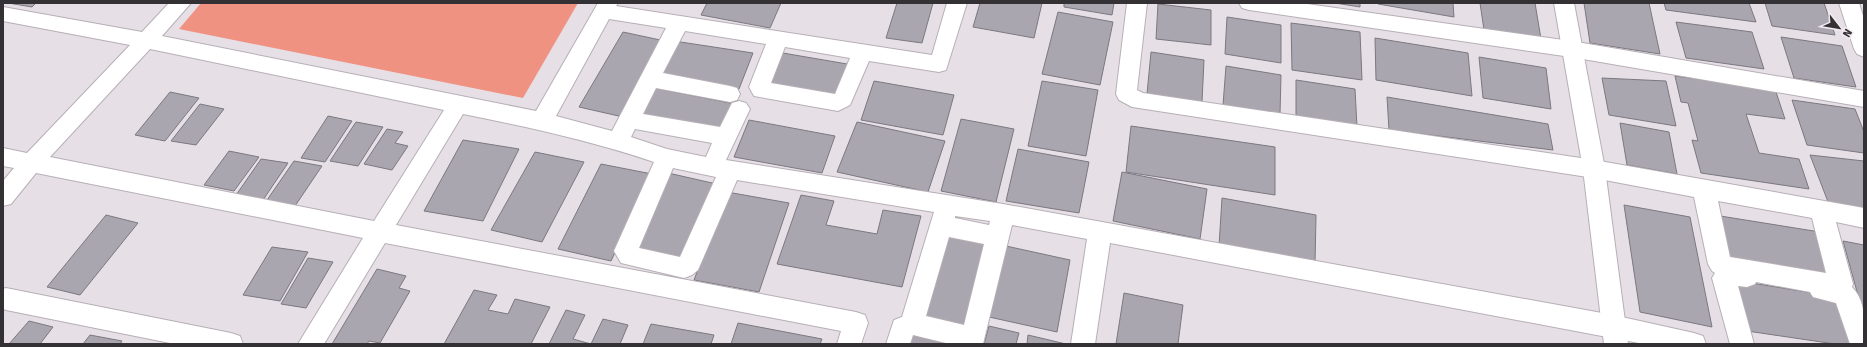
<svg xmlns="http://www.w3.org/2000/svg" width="1867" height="347" font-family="'Fira Sans',sans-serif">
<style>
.green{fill:#ef9282}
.building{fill:#a9a6af;stroke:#7b7881}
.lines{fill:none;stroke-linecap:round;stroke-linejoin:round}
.street-casing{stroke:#b7afb6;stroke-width:2}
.secondary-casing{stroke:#b7afb6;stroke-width:2}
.street{fill:#fff;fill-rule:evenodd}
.secondary{fill:#fff;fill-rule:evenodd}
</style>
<rect width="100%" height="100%" fill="#e7dfe6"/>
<path class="green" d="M201,3h377l-55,95 -344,-69z"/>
<path class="building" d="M8,3h28l-4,4z
M707,3h74l-11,25 -69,-13z
M897,3h36l-11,40 -36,-5z
M980,3h62l-8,35 -61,-11z
M1064,3h50l-2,12 -48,-8z
M1335,3h25v4z
M1378,3h75l1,14 -76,-13z
M1480,3h55l6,36 -57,-9z
M1584,3h65l11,51 -70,-11z
M1664,3h85l7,19 -90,-12z
M1765,3h59l11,32 -63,-9z
M1158,4l53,6v35l-55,-6z
M1058,12l55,10 -13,63 -58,-11z
M1227,17l54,8v38l-56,-9z
M1676,22l76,10 12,37 -78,-11z
M1291,23l69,9 2,48 -70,-10z
M623,32l42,9 -42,76 -44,-10z
M1781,37l61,9 14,41 -62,-9z
M1375,38l93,15 4,43 -96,-16z
M674,41l79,12 -14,36 -81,-13z
M777,52l76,13 -13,35 -77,-12z
M1151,52l53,8 -2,42 -55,-8z
M1479,57l67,11 5,41 -68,-11z
M1226,66l55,9 -1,39 -57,-9z
M1675,76l100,13 10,30 -39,-5 13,39 40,6 10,30 -108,-16 -9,-33 6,1 -10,-38 -7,-1z
M1602,78l64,3 10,45 -67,-11z
M1296,80l59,9 2,38 -61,-9z
M874,81l80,14 -11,40 -82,-15z
M1042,81l56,9 -12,66 -58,-10z
M655,88l80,16 -15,30 -80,-16z
M170,92l29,6 -34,43 -30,-6z
M1387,97l161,27 5,26 -164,-20z
M1792,100l63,9 9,23v21l-57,-8z
M200,104l24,5 -28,36 -25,-4z
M328,116l24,5 -27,41 -24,-4z
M961,119l53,10 -18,73 -55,-11z
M749,120l86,16 -13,37 -88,-16z
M356,122l27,5 -25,39 -28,-5z
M857,122l88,19 -17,51 -91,-20z
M1620,123l49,9 8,42 -50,-9z
M1131,126l144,21v48l-149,-23z
M387,129l16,3 -8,11 13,3 -16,24 -28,-6z
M463,140l56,9 -36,72 -59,-10z
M1018,149l71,13 -10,51 -73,-12z
M229,151l30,6 -25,34 -30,-6z
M535,152l49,10 -42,80 -51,-12z
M1810,155l54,6v51l-34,-5z
M261,159l27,4 -27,40 -27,-5z
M294,161l28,5 -27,40 -28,-6z
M601,164l51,10 -41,87 -53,-12z
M1122,172l85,17 -7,50 -87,-18z
M668,173l53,12 -36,78 -55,-10z
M727,192l62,11 -30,89 -65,-12z
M801,195l33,6 -8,24 51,9 6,-24 38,6 -19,71 -125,-23z
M1222,198l94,17 -1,48 -96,-17z
M1624,205l66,12 22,110 -72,-15z
M106,215l32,8 -58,72 -33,-8z
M1714,215l106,17 15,48 -111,-18z
M947,228l45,11 -22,93 -49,-10z
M1843,241l21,4v72z
M1006,246l64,14 -13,72 -68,-15z
M272,247l36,5 -28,49 -37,-6z
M308,258l25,4 -27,46 -25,-4z
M377,269l29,7 -7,12 11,3 -30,52 -11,-2 -2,3h-35z
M1727,279l117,19 12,46h-21l-88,-13z
M474,290l23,5 -9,15 20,4 7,-15 35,8 -19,37h-87z
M1124,293l59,12 -5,39h-62z
M566,310l19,5 -12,24 18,5h-42z
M603,319l25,6 -8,19h-29z
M29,321l24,6 -13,17h-31z
M738,323l84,16 -2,5h-89z
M651,324l63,11 -3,9h-68z
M989,326l30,7 -3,11h-32z
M908,330l56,14h-60z
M90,335l32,6 -2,3h-37z
M1028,335l38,9h-39z"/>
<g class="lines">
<g class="street-casing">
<path id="street" d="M169,3h22l-29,33 374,75 62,-108h20l-2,3 316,49 15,-52h20l-21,67 -7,2 -70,-11 -19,44 -12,6 -84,-15 -5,-9 17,-43 -81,-13 -22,42 67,13 7,2 3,6 -3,6 -7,2 -74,-14 -13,26 77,13 12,-24 7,-2 7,2 4,6 -24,51 277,44 610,111 81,18 9,3 3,8h-62l-534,-101 -15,101h-24l16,-105 -75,-14 -29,119h-33l-37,-9 -3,9h-24l8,-24 8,-3 32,-105 -197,-32 -39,90 -6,5 -8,3 -63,-15 -7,-12 40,-89c-62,-21 -126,-35 -191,-48l-67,111 460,87 9,3 3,8 -7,21h-24l4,-13 -456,-88 -61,101h-26l65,-106 -327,-65 -25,31 -8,2v-25l11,-13 -11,-2v-18l24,5 103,-108 -127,-24v-14l139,25zM609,19l57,9 -54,103 -56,-15zM785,47l65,11 -15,36 -64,-11zM150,49l294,61 -70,111 -324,-64zM635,129l77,14 -6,14 -39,-8 -36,-12zM673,168l43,9 -36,80 -41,-9zM955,216l35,5 -1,4 -34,-7zM949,237l35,7 -20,81 -38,-9z
M1127,3h20l-10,87 6,3 451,67 270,48v20l-28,-6 17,62 -1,3c15,15 12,37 12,57h-14l-14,-41 -23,-6 -3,-5 -54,-10 -1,2 -8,3 -9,-1 16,58h-24l-18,-66 3,-5 -3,-2 -4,-7 -14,-67 -100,-19 -462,-71 -13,-7 -3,-6zM1718,201l94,17 14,55 -96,-16z
M1239,3h61l271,38 293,50v16l-293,-50 -322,-47 -7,-2z
M1839,3h20l5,16v38l-7,-3 -3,-5z
M6,288l225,45 9,3 3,8h-68l-169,-34 -3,-1v-20z"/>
</g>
<g class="secondary-casing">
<path id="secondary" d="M1554,3h20l31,166 23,175h-24l-21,-175z"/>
</g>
<use href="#street" class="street"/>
<use href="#secondary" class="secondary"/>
</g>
<rect width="1867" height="347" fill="none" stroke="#343134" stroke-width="8"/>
<g transform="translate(1839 28) rotate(121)" stroke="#f5ecf3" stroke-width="3" paint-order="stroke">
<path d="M0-3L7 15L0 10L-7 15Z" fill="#343134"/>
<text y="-6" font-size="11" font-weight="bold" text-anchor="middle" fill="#343134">N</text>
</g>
</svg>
